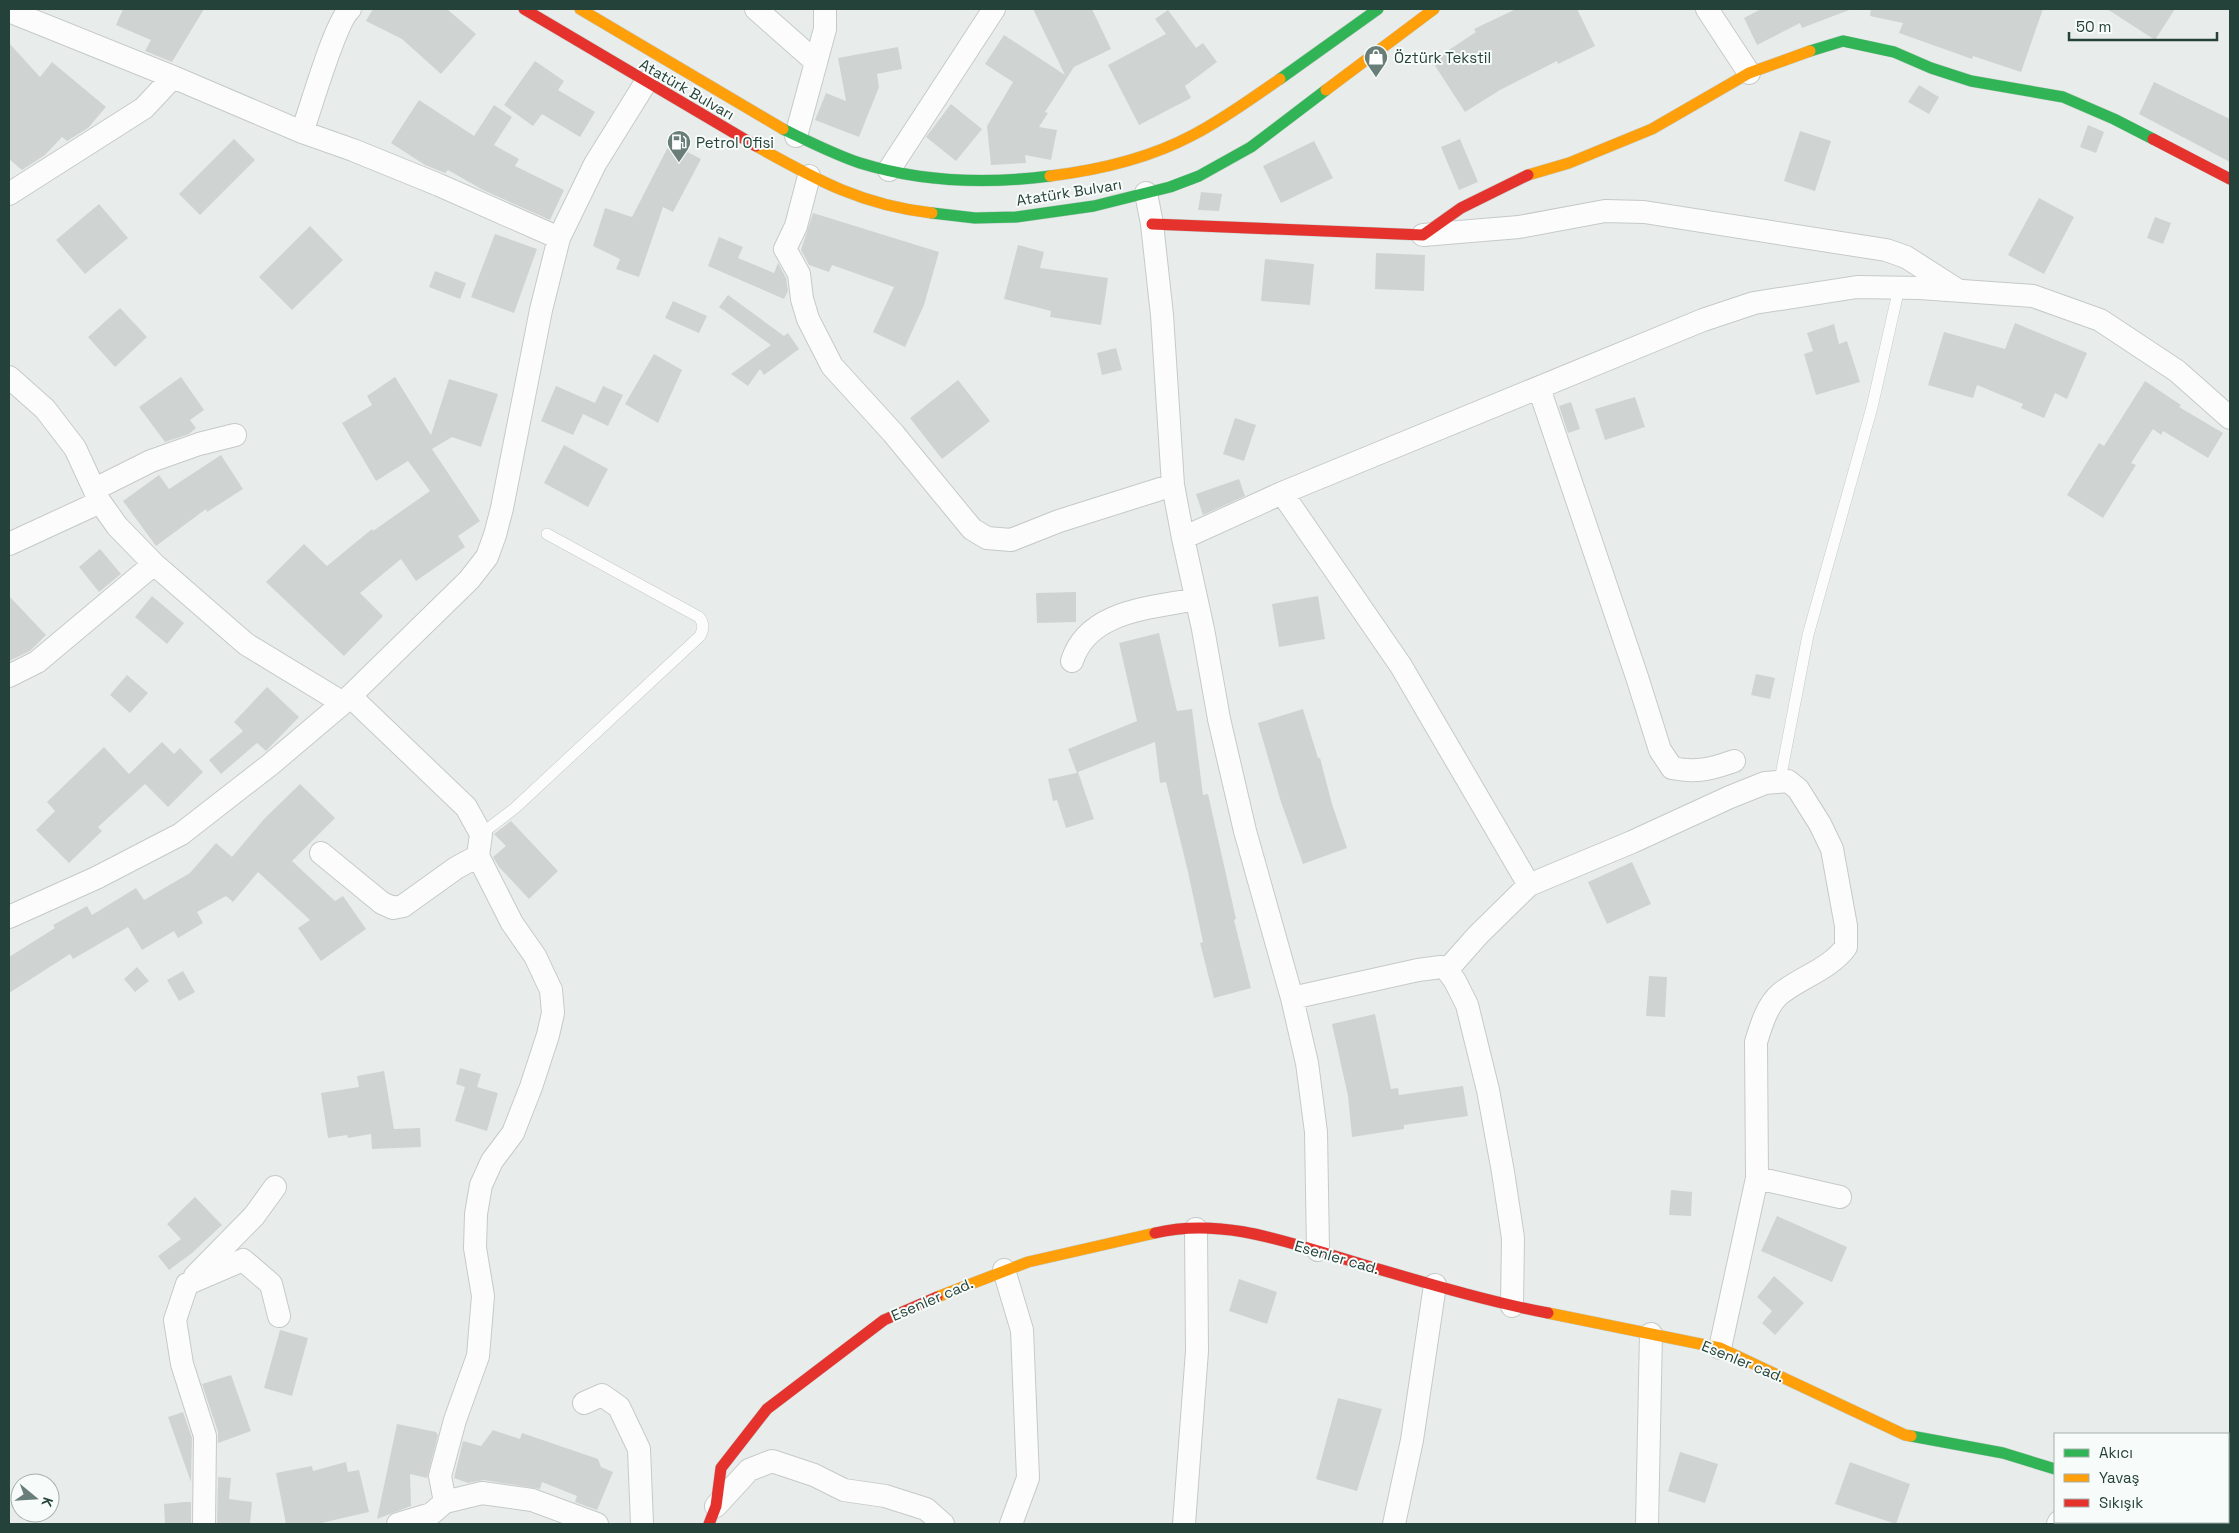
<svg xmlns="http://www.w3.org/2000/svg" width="2239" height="1533" font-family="'Space Grotesk',sans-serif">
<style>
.building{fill:#cfd4d2}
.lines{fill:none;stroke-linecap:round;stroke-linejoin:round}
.lane-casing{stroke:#c5cac8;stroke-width:12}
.street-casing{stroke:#c5cac8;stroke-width:24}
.fast-casing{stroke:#c3cbc8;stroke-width:12}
.slow-casing{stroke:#c3cbc8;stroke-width:12}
.jam-casing{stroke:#c3cbc8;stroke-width:12}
.lane{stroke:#fcfcfc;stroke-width:11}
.street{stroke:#fcfcfc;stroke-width:22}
.fast{stroke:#30b455;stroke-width:11}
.slow{stroke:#ff9f0a;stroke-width:11}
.jam{stroke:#e5322d;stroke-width:11}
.labels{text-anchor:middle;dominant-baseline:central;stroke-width:4;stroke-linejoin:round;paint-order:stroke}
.poi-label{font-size:15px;fill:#24423a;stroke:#f7fbf9;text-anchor:start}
.street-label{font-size:15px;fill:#24423a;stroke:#f7fbf9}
</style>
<rect width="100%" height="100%" fill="#e8edeb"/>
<path class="building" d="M123,9h81l-32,53 -27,-11 6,-11 -35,-15z
M373,9h74l29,25 -35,40 -39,-35 -36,-18z
M1033,9h59l19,40 -37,18 -29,45 3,1 -9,14 18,3 -6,30 -26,-5 1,8 -35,2 -4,-39 26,-44 -28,-18 19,-29 61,40z
M1516,9h61l18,37 -37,18 -1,-3 -57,29 -35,22 -33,-51 44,-29 -2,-3z
M1761,9h88v1l-47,18 -2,-5 -43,22 -13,-27z
M1871,9h172l-22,63 -48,-16 -1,3 -73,-26 4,-10 -33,-7z
M2107,9h68l-20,31z
M1168,10l28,38 7,-5 14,19 -32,24 6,12 -52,27 -31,-60 58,-31 -11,-15z
M9,43l31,34 12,-15 54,45 -18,21 -21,13 -5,-4 -17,18 -23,15 -13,-11z
M898,47l4,22 -25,5 2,13 -20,50 -44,-17 11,-27 20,8 -8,-43z
M535,61l29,20 -6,9 37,22 -15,25 -38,-23 -9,12 -29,-21z
M2154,82l76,37v43l-91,-48z
M1919,85l20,12 -10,17 -21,-12z
M419,100l55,36 20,-31 18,12 -18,28 25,14 -4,7 49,24 -14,30 -67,-30 -35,-20 -3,3 -20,-8 -34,-22z
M951,104l31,25 -26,32 -30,-24z
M2088,125l16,7 -8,21 -16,-6z
M1800,131l31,10 -16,50 -31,-10z
M234,139l21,21 -55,55 -21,-21z
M1460,139l18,43 -19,8 -18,-43z
M1314,141l19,37 -52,25 -18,-37z
M670,143l31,16 -28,53 -10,-5 -24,70 -23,-8 4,-10 -27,-13 12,-38 27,9z
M1201,192l21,2 -3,17 -21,-1z
M2039,198l35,19 -30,57 -36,-19z
M99,204l29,34 -43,36 -29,-34z
M813,213l126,39 -15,53 -19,42 -32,-15 21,-45 -62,-22 -3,7 -20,-7 -8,-15z
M2155,217l16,6 -8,21 -16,-6z
M310,226l33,34 -51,50 -33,-33z
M495,234l42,15 -23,64 -43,-16z
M719,237l24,10 -5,11 36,15 4,-10 8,15 2,13 -4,8 -76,-33z
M1018,245l26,7 -4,16 68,10 -7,47 -51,-8 1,-6 -47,-12z
M1376,253l49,2 -1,36 -49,-2z
M1265,259l49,5 -4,41 -49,-4z
M435,271l31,12 -6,16 -31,-12z
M728,295l56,41 4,-3 11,16 -35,26 -4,-6 -12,17 -17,-12 40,-29 -52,-38z
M673,301l34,15 -8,17 -34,-15z
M120,308l27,29 -32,30 -27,-30z
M2015,323l72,30 -20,46 -12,-6 -11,25 -23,-10 2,-4 -46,-19 -4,13 -45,-13 16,-53 61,17z
M1834,324l5,20 8,-3 13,41 -44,13 -12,-41 9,-3 -6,-18z
M1116,348l6,22 -20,5 -5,-22z
M654,354l28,16 -24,53 -33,-19z
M181,377l23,33 -14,10 6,8 -7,6 -24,8 -26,-35z
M395,377l36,58 18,-56 49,15 -17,53 -29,-10 -20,12 48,72 -22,15 7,11 -49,34 -15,-22 -41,34 23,23 -39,40 -78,-74 38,-38 23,22 45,-37 1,2 57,-40 -22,-30 -32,20 -34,-58 30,-18 -5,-9z
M958,380l32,41 -48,38 -32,-41z
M2145,381l36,24 -2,2 44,26 -15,25 -45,-27 -2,4 -8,-6 -22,34 5,2 -33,53 -36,-23 32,-52 5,3z
M556,386l39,17 8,-17 20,9 -15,31 -25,-12 -10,21 -32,-14z
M1635,397l10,30 -40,13 -10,-31z
M1571,402l9,27 -12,4 -9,-27z
M1235,418l21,7 -12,36 -21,-7z
M564,445l44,24 -20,38 -44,-24z
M221,455l22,34 -36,23 -1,-3 -50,37 -33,-45 36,-26 10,14z
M1239,479l6,17 -42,19 -7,-21z
M100,549l21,25 -22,18 -20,-25z
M1076,592v30l-39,1 -1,-30z
M9,596l37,39 -16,16 -21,10z
M152,596l32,27 -17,21 -32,-27z
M1318,596l7,43 -46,8 -7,-43z
M1159,633l18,78 15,-2 11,86 5,-1 28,125 -2,1 17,68 -37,10 -14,-55 3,-1 -15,-70 -22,-90 -6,1 -5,-41 -77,30 16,47 -28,9 -9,-28 -4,1 -5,-22 29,-6 -9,-24 69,-28 -18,-78z
M1756,674l19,4 -5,21 -19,-4z
M127,675l21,18 -18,20 -20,-18z
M267,687l32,30 -33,34 -9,-8 -36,31 -12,-14 34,-29 -9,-9z
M1303,709l15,49h2l12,46 15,44 -44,16 -22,-62 -23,-79z
M162,742l12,12 6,-6 23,24 -35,35 -23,-23 -47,43 4,4 -33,32 -33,-33 19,-19 -8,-9 57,-55 25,27z
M300,784l35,34 -43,43 43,40 8,-5 23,33 -45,32 -23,-33 12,-8 -52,-48 -25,30 -7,-6 -29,16 6,11 -25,15 -4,-7 -32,19 -14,-23 -55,32 -3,-5 -61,39v-36l46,-29 -2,-3 34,-19 5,9 44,-27 8,12 46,-27 26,-30 16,14 32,-38z
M511,821l47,50 -29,28 -30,-32 -6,-10 13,-11 -12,-12z
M1632,862l19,42 -44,20 -19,-42z
M137,967l12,14 -14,11 -11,-13z
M183,971l12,21 -16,9 -12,-21z
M1649,976l18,1 -2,40 -19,-1z
M1375,1014l16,75 7,-1 1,7 64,-9 5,30 -64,9v4l-52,8 -4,-41 -16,-72z
M460,1068l21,6 -4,13 21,6 -11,38 -32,-10 10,-34 -9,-3z
M384,1071l10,58 26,-1 1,19 -49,2 -1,-15 -23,4 -1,-3 -19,3 -7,-45 38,-6 -2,-11z
M1671,1190l21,2 -1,24 -22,-1z
M195,1197l27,28 -30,28 -23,17 -11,-14 23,-17 -14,-15z
M1777,1216l70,31 -15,35 -71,-31z
M1774,1276l30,27 -29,32 -13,-12 10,-12 -15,-14z
M1239,1279l38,13 -10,32 -38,-13z
M280,1330l28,8 -16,58 -28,-8z
M231,1375l20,56 -33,12v-11l-16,-48z
M1338,1398l44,11 -25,82 -41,-12z
M183,1412l9,26 -1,44 -23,-65z
M397,1424l39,8 2,3 -11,43 -17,-4 1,32 -34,13z
M493,1430l27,9 2,-6 76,26 3,8 12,5 -16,38 -22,-8 2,-6 -35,-14 -2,7 -56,-9 -16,3 -14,-5 9,-37 18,5z
M1680,1452l38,12 -13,39 -37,-12z
M346,1462l2,10 11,-2 10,42 -52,12h-31l-10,-51 36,-7 1,5z
M1850,1462l60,22 -14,40 -61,-20z
M218,1477l13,1 -2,21 23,3 -2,22h-33z
M185,1502h6v22h-26l-1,-20z"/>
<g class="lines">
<g class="lane-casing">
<path id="lane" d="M1780,780l28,-145 64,-228 27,-119
M481,834l34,-26 185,-172c4,-7 4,-13 -1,-19l-152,-83"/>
</g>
<g class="street-casing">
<path id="street" d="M756,9l60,53
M1707,9l42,64
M9,11l164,66 129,55 51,18 86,35 120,53
M302,132c9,-24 33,-110 48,-123
M796,136l29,-107v-20
M889,170l105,-161
M809,176l-13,50 -11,23 14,25 3,25 6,20 24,47 61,67 79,96 15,9 24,2 48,-19 114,-36
M1146,193l6,31 10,91 11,170 10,53 20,91 16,90 26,112 47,167 15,65 9,69 2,118
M9,194l135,-86 29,-31
M1423,235l96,-8 86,-16 39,1 242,38 20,7 50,32
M9,377l36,32 30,39 25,54 17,24 37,38 92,80 97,59
M1539,388l98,289 23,73 12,18c24,5 40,1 62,-7
M95,489l56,-28 48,-17 36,-9
M1282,493l119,173 128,219
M1183,538l99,-45 421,-173 51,-17 103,-16 63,1 113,8 67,24 77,51 53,47
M9,544l91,-42
M1072,661c16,-51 80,-53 124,-62
M9,676l28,-14 117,-98
M350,696l116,111 15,27 -3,22 34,67 23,33 16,34 2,23 -5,22 -17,52 -18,46 -21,28 -11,24 -5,29 -1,34 8,48 -5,60 -23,64 -15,56 5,26
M321,853l61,50 11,5 10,-2 53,-38 22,-12
M9,917l87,-39 85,-44 90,-70 72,-61 126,-123 18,-23 8,-22 7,-27 39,-198 18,-72 36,-74 51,-82
M1447,970l31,-35 51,-50 103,-43 98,-45 35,-14 23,-2 10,8 22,35 12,25 14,77v21c-16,22 -45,30 -66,47 -13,11 -19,32 -24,48l1,136 -37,170
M1292,998l126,-28 23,-3 6,3 8,11 12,24 21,85 15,82 10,66 -1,68
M1757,1178l83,19
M1004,1270l18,60 6,148 -17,46
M195,1276l59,-60 21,-29
M584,1403l18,-8 17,12 20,42 3,75
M716,1506l33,-36 23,-9 42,14 30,15 41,6 41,13 17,15
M2212,1522l5,2
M204,1524l1,-88 -23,-72 -7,-44 12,-36 56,-24 28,24 8,32
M398,1524l33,-10 14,-12 37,-9 50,7 65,24
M1184,1524l13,-173 -1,-122
M1394,1524l18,-84 23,-155
M1647,1524l4,-190
M2058,1524l1,-2"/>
</g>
<g class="fast-casing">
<path id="fast" d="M1810,51l33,-10 51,11 37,16 40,13 92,16 51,22 39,20
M1280,79l98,-70
M783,129c25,12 50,25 77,34 61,19 128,21 190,13
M932,213l43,5 41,-1 78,-11 76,-19 29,-11 52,-29 75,-57
M1911,1436l92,17 52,16"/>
</g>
<g class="slow-casing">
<path id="slow" d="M580,9l203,120
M1326,90l108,-81
M756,146c61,34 105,59 176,67
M1528,175l41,-12 83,-34 97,-56 61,-22
M1050,176c49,-6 100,-18 143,-41 31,-16 59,-37 87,-56
M937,1297l91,-35 127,-29
M1548,1313l172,35 185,87 6,1"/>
</g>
<g class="jam-casing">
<path id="jam" d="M524,9l232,137
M2153,139l77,40
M1152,224l271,11 38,-27 67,-33
M1155,1233c70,-17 140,12 206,31 62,18 124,37 187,49
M709,1524l7,-18 5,-38 46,-59 117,-89 53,-23"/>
</g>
<use href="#lane" class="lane"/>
<use href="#street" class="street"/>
<use href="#fast" class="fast"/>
<use href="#slow" class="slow"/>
<use href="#jam" class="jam"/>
</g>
<defs>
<g id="shop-pin" transform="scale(1.25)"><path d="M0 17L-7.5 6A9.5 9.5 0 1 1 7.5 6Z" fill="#697e78" stroke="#f7fbf9"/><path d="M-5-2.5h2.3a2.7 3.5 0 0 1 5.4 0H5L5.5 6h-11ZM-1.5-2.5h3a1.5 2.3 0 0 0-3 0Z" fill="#fff"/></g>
<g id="fuel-pin" transform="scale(1.25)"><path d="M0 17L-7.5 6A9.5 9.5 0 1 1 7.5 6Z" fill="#697e78" stroke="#f7fbf9"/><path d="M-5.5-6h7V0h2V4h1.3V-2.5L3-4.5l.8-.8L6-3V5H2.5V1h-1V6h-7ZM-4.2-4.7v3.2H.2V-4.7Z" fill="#fff"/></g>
</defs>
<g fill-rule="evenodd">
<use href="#shop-pin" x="1376" y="57"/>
<use href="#fuel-pin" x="679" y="142"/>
</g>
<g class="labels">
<g class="poi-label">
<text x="1394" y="57">Öztürk Tekstil</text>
<text x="696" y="142">Petrol Ofisi</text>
</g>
<g class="street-label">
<text transform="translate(687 89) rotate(30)">Atatürk Bulvarı</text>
<text transform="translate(1069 192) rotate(-9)">Atatürk Bulvarı</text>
<text transform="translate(1337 1257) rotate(16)">Esenler cad.</text>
<text transform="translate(932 1299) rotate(-23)">Esenler cad.</text>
<text transform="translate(1743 1361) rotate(22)">Esenler cad.</text>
</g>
</g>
<rect width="2239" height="1533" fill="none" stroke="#24423a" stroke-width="20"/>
<rect x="2054" y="1433" width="175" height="90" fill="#f7fbf9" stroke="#a3b1ad"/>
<rect x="2064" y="1449" width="25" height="8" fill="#30b455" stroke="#a3b1ad"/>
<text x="2099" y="1458" font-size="15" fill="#24423a">Akıcı</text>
<rect x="2064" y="1474" width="25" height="8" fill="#ff9f0a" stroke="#a3b1ad"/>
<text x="2099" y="1483" font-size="15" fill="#24423a">Yavaş</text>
<rect x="2064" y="1499" width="25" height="8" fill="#e5322d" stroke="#a3b1ad"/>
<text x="2099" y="1508" font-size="15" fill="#24423a">Sıkışık</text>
<g transform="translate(35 1498) rotate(108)"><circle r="24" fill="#f7fbf9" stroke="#a3b1ad"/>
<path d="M0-4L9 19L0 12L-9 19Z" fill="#697e78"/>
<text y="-8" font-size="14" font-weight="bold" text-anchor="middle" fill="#24423a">K</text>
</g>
<path d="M2069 32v8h148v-8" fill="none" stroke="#24423a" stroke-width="2.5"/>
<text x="2076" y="32" font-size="15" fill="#24423a" stroke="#f7fbf9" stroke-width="4" paint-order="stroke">50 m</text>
</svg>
